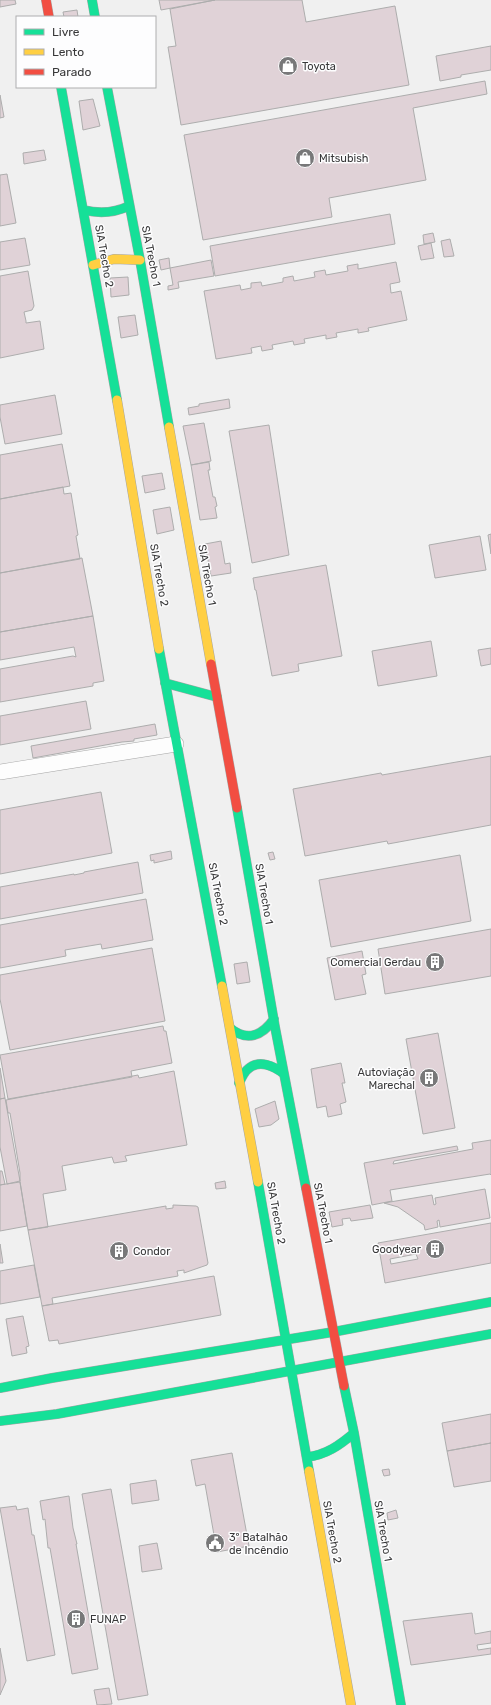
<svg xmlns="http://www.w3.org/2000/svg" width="491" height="1705" font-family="Rubik,sans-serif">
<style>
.building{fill:#e0d2d7;stroke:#adadad;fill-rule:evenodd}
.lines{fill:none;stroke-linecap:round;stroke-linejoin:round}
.street-casing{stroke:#a5a5a5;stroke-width:16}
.fast-casing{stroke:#a5a5a5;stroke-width:10}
.slow-casing{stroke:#a5a5a5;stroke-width:10}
.jam-casing{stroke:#a5a5a5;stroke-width:10}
.street{stroke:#fdfdfd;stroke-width:15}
.fast{stroke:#16e098;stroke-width:9}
.slow{stroke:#ffcf43;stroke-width:9}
.jam{stroke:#f24e42;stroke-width:9}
.labels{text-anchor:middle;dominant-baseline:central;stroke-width:3;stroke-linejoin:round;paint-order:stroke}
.poi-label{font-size:11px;fill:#383839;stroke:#fdfdfe;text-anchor:start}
.street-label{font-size:11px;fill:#383839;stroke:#fdfdfe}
</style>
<rect width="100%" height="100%" fill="#f0f0f0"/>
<path class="building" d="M0,0h15l1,4 -16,3z
M159,0h56l-54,10z
M215,0h87l4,22 89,-16 14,79 -228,40 -13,-78 8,-1 -6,-37z
M77,10l1,7h-14l-1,-5z
M491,46v24l-30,5v2l-21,4 -4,-25z
M485,81l2,13 -74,14 13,72 -97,18 3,19 -129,23 -19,-105z
M0,95l4,22 -4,1z
M93,99l7,27 -17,4 -4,-29z
M44,150l2,10 -22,4 -1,-11z
M7,174l9,49 -16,3v-51z
M390,214l5,30 -180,32 -5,-30z
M433,233l2,9 -11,2 -1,-9z
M25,238l5,27 -30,5v-28z
M450,239l4,17 -10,1 -3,-16z
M431,243l3,15 -13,2 -3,-14z
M169,258l1,10 41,-8 3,16 -36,6 1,6 -11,2v-4l5,-1 -3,-17 -9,2 -2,-10z
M396,262l4,20 -10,2 1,9 10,-2 6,29 -39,8 1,3 -11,2v-4l-22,4 1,4 -11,2v-4l-22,4 1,4 -11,2 -1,-4 -21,4 1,4 -11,2 -1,-5 -10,2 1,5 -36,6 -12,-68 36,-6 1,5 10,-2v-5l10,-1 1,4 21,-4v-4l10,-2 1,5 21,-4 -1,-5 11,-2 1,5 22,-4 -1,-5 11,-2v5z
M28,271l6,35 -2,4 -8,2 2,9v2l14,-2 4,28 -44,9v-82z
M128,277l1,18 -18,2 -1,-19z
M135,315l3,20 -17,3 -3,-21z
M55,395l7,39 -57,10 -5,-27v-12z
M229,399l1,9 -41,7 -1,-7 11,-2v-2z
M204,423l7,38 -20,4 -8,-39z
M269,425l20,130 -37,8 -23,-132z
M62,444l8,42 -70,13v-44z
M209,462l1,8h-2l5,27h2l2,9 -2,1 2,11 -17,2 -9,-55z
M162,473l3,16 -20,4 -3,-17z
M63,487l1,7 7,-1 7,42 -2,1 4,23 -80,14v-74z
M170,507l4,23 -17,4 -4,-24z
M491,534v20l-3,-19z
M480,536l6,34 -51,8 -6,-33z
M221,541l4,23 5,-1 1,10 -20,3 -6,-32z
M82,558l11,58 -93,16v-59z
M326,565l16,91 -44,8 1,7 -27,5 -16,-86h-1l-2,-12z
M93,616l11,65 -11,2v3l-93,16v-33l73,-13 3,1 -2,-10 -74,13v-28z
M431,641l6,35 -59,10 -6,-35z
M491,648v16l-10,2 -3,-16z
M86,701l5,28 -91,16v-29z
M155,724l2,11 -23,4v2l-12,1 -89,16 -2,-12z
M491,756v69l-103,19 -1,-3 -82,15 -12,-67 88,-16 1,2z
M101,792l11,61 -112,21v-64z
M171,851l1,8 -18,4v-3l-3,1 -1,-6z
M273,852l2,7 -5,1 -2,-7z
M460,855l11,66 -140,26 -12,-67z
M138,862l5,31 -143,26v-32l74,-13v1l10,-2v-1z
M146,899l7,41 -51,9 -1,-5 -36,6 1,6 -66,12v-43z
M491,929v47l-106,18 -7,-45z
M152,948l13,73 -155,29 -10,-51v-24z
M362,951l4,23 -4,1 4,19 -31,6 -8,-42z
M247,962l3,20 -13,2 -3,-20z
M163,1026l1,5h2l6,32 -41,8 1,6 -124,22 -8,-44z
M438,1033l17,95 -32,6 -17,-95z
M341,1063l4,20h-3l4,19 -6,2 2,10 -14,3 -2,-11 -9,2 -6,-39z
M0,1068l5,30 -5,1z
M174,1071l13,74 -62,11 2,5 -13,2 -2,-6 -50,9 4,24 -23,4 5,33 -20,3 -8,-48v-9l-10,-60h-2l-2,-13 132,-25 1,3z
M5,1098l15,83 -13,3 -7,-37v-48z
M275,1101l4,18 -8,6 -12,2 -4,-18z
M491,1140v35l-1,-1 -100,16 2,11 -20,4 -8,-42 93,-17 1,4 -64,11 -1,3 80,-15 -1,-6z
M0,1171h2l3,13 -5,1z
M225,1181l1,7 -10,1 -1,-6z
M20,1182l7,44 -27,5v-46z
M485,1189l5,29 -50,9 -1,-7 -2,1 1,6 -13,3 -1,-5 -26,-18 -14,-4 48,-8 2,10 2,-1 -1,-6z
M173,1205l23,1 2,1 10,56 -1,2 -23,8v-3l-7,1 1,5 -126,22 1,6 -11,2 -14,-76 138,-24v3l7,-1z
M370,1205l3,13 -22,3 -1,-3 -8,1 1,6 -11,2 -3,-15z
M491,1223v40l-106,20 -7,-40zM416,1254l2,5 -27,5 -1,-5z
M0,1244l3,19h-3z
M34,1265l6,32 -40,7v-33z
M214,1276l7,39 -162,29 -1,-4 -9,1 -7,-35z
M23,1316l6,30 -3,1 1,6 -15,3 -6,-37z
M491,1414v29l-44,8 -5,-28z
M491,1443v38l-37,6 -7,-36z
M232,1453l17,93 -32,6 -12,-68 -9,2 -5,-26z
M389,1469l1,6 -6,1 -2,-6z
M156,1480l3,20 -27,4 -2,-20z
M111,1489l37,206 -30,5 -36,-206z
M69,1496l4,32 4,16h-1l22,125 -26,5 -22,-126h-2l-3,-29 -2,1 -3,-19z
M16,1506l1,4 11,-2 4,27h2l21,120 -28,6 -27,-153z
M396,1510l2,8 -10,2 -1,-7z
M157,1543l5,26 -20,3 -3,-26z
M472,1613l3,21 16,-3v12l-14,2 1,5 13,-2v6l-80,11 -8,-44z
M0,1648l6,33 -6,14z
M109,1688l3,16 -15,1 -3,-15z"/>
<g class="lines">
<g class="street-casing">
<path id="street" d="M0,772l176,-28"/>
</g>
<g class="fast-casing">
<path id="fast" d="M92,0l3,17
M61,87l56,313
M107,87l33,173 29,167
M84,210c16,4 30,3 45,-4
M159,649l63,337
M165,683l52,14
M237,808l38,219 31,161
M230,1028c17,14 32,8 44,-9
M239,1083c2,-4 5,-11 9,-14 11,-10 26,-3 36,5
M258,1182l51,289
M344,1386l10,47 47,272
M0,1388l52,-10 281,-46 158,-30
M0,1421l57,-7 434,-80
M307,1457c19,-2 33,-12 47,-24"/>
</g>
<g class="slow-casing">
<path id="slow" d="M93,265l21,-6 26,1
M117,400l42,249
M169,427l42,237
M222,986l36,196
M309,1471l42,234"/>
</g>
<g class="jam-casing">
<path id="jam" d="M46,0l3,17
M211,664l26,144
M306,1188l38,198"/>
</g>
<use href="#street" class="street"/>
<use href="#fast" class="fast"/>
<use href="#slow" class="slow"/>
<use href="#jam" class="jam"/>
</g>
<defs>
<g id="shop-disc" transform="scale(1)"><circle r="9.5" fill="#787879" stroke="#fdfdfe"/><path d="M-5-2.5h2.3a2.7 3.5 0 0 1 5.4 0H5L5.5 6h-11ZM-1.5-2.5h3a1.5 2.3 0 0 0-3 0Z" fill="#fff"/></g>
<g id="building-disc" transform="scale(1)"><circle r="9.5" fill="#787879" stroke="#fdfdfe"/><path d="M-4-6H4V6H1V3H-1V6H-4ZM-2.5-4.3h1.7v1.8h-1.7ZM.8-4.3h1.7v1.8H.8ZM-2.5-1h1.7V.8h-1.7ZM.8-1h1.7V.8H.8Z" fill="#fff"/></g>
<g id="civic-disc" transform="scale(1)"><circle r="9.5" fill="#787879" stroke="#fdfdfe"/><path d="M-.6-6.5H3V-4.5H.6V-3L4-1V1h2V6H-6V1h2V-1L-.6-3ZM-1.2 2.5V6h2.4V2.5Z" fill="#fff"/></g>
</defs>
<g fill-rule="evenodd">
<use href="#shop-disc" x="288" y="66"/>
<use href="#shop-disc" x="305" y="158"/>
<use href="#building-disc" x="435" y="962"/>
<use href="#building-disc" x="429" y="1078"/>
<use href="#building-disc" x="435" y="1249"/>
<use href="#building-disc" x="119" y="1251"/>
<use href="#civic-disc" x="215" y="1543"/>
<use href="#building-disc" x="76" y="1619"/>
</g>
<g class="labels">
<g class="poi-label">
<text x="302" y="66">Toyota</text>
<text x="319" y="158">Mitsubish</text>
<text x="421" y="962" text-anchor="end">Comercial Gerdau</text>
<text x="415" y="1072" text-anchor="end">Autoviação<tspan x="415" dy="13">Marechal</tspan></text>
<text x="421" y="1249" text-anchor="end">Goodyear</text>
<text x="133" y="1251">Condor</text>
<text x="229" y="1537">3º Batalhão<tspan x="229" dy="13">de Incêndio</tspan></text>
<text x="90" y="1619">FUNAP</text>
</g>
<g class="street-label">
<text transform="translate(104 256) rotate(80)">SIA Trecho 2</text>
<text transform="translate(151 256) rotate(79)">SIA Trecho 1</text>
<text transform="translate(159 575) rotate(80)">SIA Trecho 2</text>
<text transform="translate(207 575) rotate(80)">SIA Trecho 1</text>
<text transform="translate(218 894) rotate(79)">SIA Trecho 2</text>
<text transform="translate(264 894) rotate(80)">SIA Trecho 1</text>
<text transform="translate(276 1213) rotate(80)">SIA Trecho 2</text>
<text transform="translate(323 1213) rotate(79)">SIA Trecho 1</text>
<text transform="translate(383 1531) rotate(80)">SIA Trecho 1</text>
<text transform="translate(332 1532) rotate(80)">SIA Trecho 2</text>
</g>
</g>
<rect x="16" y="16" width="140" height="72" fill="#fdfdfe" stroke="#aeaeaf"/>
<rect x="24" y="29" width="20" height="6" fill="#16e098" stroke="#aeaeaf"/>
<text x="52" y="36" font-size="12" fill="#383839">Livre</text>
<rect x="24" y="49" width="20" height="6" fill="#ffcf43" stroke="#aeaeaf"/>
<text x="52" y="56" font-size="12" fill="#383839">Lento</text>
<rect x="24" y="69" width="20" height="6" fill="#f24e42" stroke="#aeaeaf"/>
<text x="52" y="76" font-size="12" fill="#383839">Parado</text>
</svg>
